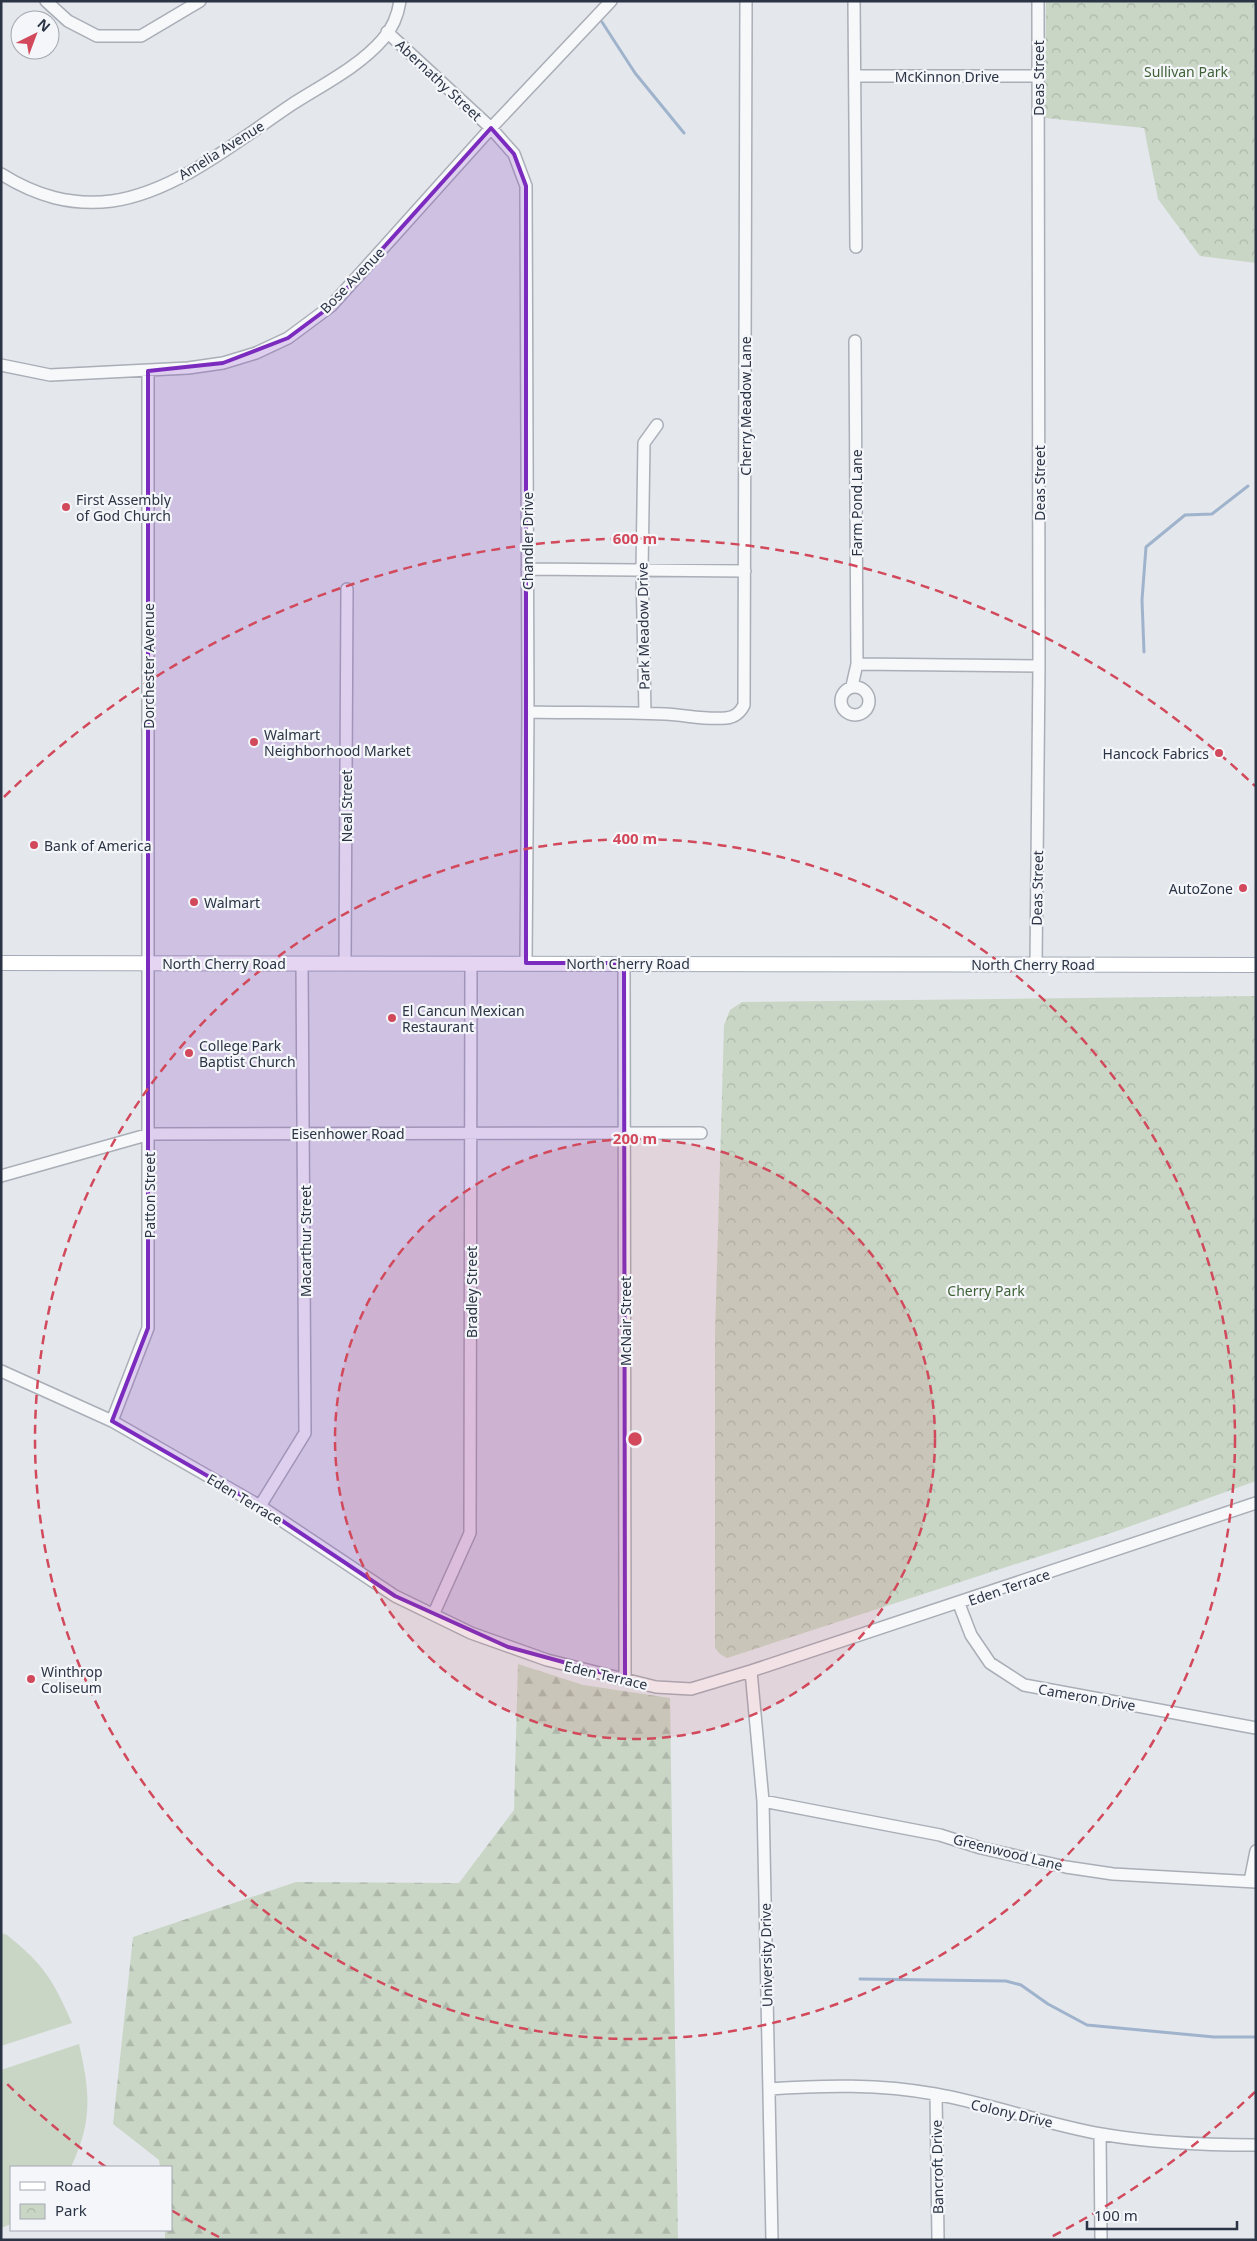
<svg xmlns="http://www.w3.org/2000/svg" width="1257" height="2241" font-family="'Noto Sans',sans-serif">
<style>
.grass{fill:#c9d6c5}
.forest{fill:url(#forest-firs)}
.park{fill:url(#park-crowns)}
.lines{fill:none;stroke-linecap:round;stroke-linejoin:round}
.stream{stroke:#9fb4cc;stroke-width:3}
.minor-casing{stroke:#a9aeb7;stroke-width:14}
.major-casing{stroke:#a3abb8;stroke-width:16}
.minor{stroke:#f7f8fa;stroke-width:11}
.major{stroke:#fff;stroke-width:14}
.marked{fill:#7b2cbf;fill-opacity:0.2;stroke:#7b2cbf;stroke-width:4;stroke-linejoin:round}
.ring{fill:none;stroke:#d1495b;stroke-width:2.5;stroke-dasharray:9 6}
.poi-dot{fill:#d1495b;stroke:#f4f6f9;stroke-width:2}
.labels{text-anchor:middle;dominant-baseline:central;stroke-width:4.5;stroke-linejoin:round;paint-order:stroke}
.park-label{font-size:14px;fill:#3f6138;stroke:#f4f6f9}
.street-label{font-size:14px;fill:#2b3445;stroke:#f4f6f9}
.poi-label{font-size:14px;fill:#2b3445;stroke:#f4f6f9;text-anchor:start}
.centre{fill:#d1495b;stroke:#f4f6f9;stroke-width:2.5}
.ring-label{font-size:15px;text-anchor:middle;font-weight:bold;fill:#d1495b;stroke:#f4f6f9;stroke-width:4.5;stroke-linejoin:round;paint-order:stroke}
</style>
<defs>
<pattern id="forest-firs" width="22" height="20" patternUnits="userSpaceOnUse" patternTransform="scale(1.25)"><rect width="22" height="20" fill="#c9d6c5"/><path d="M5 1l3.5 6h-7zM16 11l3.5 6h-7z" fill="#adb8ab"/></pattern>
<pattern id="park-crowns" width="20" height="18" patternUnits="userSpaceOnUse" patternTransform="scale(1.25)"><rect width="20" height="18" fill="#c9d6c5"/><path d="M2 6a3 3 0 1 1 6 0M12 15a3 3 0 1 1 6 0" fill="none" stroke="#adb8ab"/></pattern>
</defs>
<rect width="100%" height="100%" fill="#e4e7ec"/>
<path class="grass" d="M1,1933l6,2c37,30 45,43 65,88l-71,23z
M79,2044c11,48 14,77 -8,123h-60v57l-10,4v-158z"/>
<path class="forest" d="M518,1664l65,21 87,13 8,542h-513v-10h6v-63h-11l-1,-7 -46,-36 20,-187 163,-55 163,1 55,-73z"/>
<path class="park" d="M1046,1h210v262l-56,-7 -42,-57 -14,-71 -99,-10z
M1256,996v485l-139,50 -390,127 -7,-4 -5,-6v-313l9,-310 6,-15 12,-8z"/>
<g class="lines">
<path class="stream" d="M602,22l33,51 49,60
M1144,652l-2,-52 4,-53 39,-32 27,-1 36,-28
M860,1979l146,2 15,4 27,19 39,21 127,12h42"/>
<g class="minor-casing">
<path id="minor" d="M46,1l22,20 29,15h44l59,-35
M854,1l2,246
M387,32l104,96 23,26 12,32 2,526 -2,251
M856,76h182
M1,174c35,22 70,32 111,27 64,-9 127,-61 179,-96 31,-20 68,-38 92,-66 9,-10 15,-25 17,-38
M1,365l49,10 138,-7 35,-5 33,-10 32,-15 43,-32 160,-178 120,-127
M527,569l218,2
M857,664l182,2
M852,686l5,-22 -2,-323
M841 701a14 14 0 1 1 28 0a14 14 0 1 1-28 0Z
M528,712c46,1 91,0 137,2 21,1 40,6 61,4 9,-1 14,-5 18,-13l2,-704
M645,713l-3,-143 2,-127 13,-18
M345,963l2,-374
M624,963l1,716
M1036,964l3,-298 -1,-665
M1,1176l149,-42 551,-1
M1,1371l111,50 148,85 135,90 76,37 76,27 109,27 35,2 60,-18 505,-168
M112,1421l36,-93v-957
M260,1506l45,-73 -3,-470
M959,1604l12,31 19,28 34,22 232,43
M434,1613l36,-80 1,-569
M751,1671l12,130 9,439
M763,1801l177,34 41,13 85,19 47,7 143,8
M1250,1881l6,-30
M769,2089c56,-4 111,-5 166,5 56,10 110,30 166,40 51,9 103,11 155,11
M936,2094l2,146
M1100,2134l1,106"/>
</g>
<g class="major-casing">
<path id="major" d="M1,963l1255,2"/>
</g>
<use href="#minor" class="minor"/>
<use href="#major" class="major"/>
</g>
<path class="marked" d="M491,128l23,26 12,32v777h98l1,716 -117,-32 -113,-51 -135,-90 -148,-85 36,-93v-957l75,-8 65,-25 43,-32z"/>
<circle cx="635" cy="1439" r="300" fill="#d1495b" fill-opacity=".12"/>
<g class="ring">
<circle cx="635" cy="1439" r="300"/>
<circle cx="635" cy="1439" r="600"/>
<path d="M1255 2092A900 900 0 0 1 1051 2237M219 2237A900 900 0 0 1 171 2210M106 2167A900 900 0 0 1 4 2081M4 797A900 900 0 0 1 1255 786"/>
</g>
<g class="poi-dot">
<circle cx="66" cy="507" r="5"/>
<circle cx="254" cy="742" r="5"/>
<circle cx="1219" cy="753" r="5"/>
<circle cx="34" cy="845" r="5"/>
<circle cx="1243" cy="888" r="5"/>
<circle cx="194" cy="902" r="5"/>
<circle cx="392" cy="1018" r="5"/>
<circle cx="189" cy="1053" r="5"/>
<circle cx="31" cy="1679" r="5"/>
</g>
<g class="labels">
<g class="park-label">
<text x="1186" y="71">Sullivan Park</text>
<text x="986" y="1290">Cherry Park</text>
</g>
<g class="street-label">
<text x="947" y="76">McKinnon Drive</text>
<text transform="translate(1038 78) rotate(-90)">Deas Street</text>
<text transform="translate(439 80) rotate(43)">Abernathy Street</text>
<text transform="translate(221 150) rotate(-32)">Amelia Avenue</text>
<text transform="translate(352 280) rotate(-46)">Bose Avenue</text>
<text transform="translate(745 406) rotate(-90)">Cherry Meadow Lane</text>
<text transform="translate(1039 483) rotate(-90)">Deas Street</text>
<text transform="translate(856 503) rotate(-90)">Farm Pond Lane</text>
<text transform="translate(527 541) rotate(-90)">Chandler Drive</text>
<text transform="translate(643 626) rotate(-91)">Park Meadow Drive</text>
<text transform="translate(148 666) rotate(-90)">Dorchester Avenue</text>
<text transform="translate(346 806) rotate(-90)">Neal Street</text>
<text transform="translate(1037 888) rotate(-89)">Deas Street</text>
<text x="224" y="963">North Cherry Road</text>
<text x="628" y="963">North Cherry Road</text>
<text x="1033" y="964">North Cherry Road</text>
<text x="348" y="1133">Eisenhower Road</text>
<text transform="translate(149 1195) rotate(-90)">Patton Street</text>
<text transform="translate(305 1241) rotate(-90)">Macarthur Street</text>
<text transform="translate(471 1292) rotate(-90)">Bradley Street</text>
<text transform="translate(625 1321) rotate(-90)">McNair Street</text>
<text transform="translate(245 1499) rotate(31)">Eden Terrace</text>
<text transform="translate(1009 1587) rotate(-19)">Eden Terrace</text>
<text transform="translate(606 1675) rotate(13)">Eden Terrace</text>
<text transform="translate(1087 1697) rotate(10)">Cameron Drive</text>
<text transform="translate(1008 1852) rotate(14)">Greenwood Lane</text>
<text transform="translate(766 1955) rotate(-91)">University Drive</text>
<text transform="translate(1012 2113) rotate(13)">Colony Drive</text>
<text transform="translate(937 2167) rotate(-91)">Bancroft Drive</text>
</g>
<g class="poi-label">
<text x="76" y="499">First Assembly<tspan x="76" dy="16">of God Church</tspan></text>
<text x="264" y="734">Walmart<tspan x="264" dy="16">Neighborhood Market</tspan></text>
<text x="1209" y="753" text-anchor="end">Hancock Fabrics</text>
<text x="44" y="845">Bank of America</text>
<text x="1233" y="888" text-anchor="end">AutoZone</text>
<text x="204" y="902">Walmart</text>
<text x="402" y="1010">El Cancun Mexican<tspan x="402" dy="16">Restaurant</tspan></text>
<text x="199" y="1045">College Park<tspan x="199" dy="16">Baptist Church</tspan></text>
<text x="41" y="1671">Winthrop<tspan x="41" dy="16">Coliseum</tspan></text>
</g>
</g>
<circle cx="635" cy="1439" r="8" class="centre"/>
<g class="ring-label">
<text x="635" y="544">600 m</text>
<text x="635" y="844">400 m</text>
<text x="635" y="1144">200 m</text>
</g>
<rect width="1257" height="2241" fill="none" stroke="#2b3445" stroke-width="5"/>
<rect x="10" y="2166" width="162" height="65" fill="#f4f6f9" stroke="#a4a8b1"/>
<rect x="20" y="2182" width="25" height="8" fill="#ffffff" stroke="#a4a8b1"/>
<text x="55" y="2191" font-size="15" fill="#2b3445">Road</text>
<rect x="20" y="2204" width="25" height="15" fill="url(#park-crowns)" stroke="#a4a8b1"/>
<text x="55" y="2216" font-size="15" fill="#2b3445">Park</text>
<g transform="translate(35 35) rotate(42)"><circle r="24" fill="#f4f6f9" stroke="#a4a8b1"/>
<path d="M0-4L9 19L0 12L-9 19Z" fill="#d1495b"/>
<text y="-8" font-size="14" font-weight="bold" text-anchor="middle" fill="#2b3445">N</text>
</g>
<path d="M1087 2221v8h150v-8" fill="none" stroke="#2b3445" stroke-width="2.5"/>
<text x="1094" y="2221" font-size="15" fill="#2b3445" stroke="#f4f6f9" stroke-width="4" paint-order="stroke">100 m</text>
</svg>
